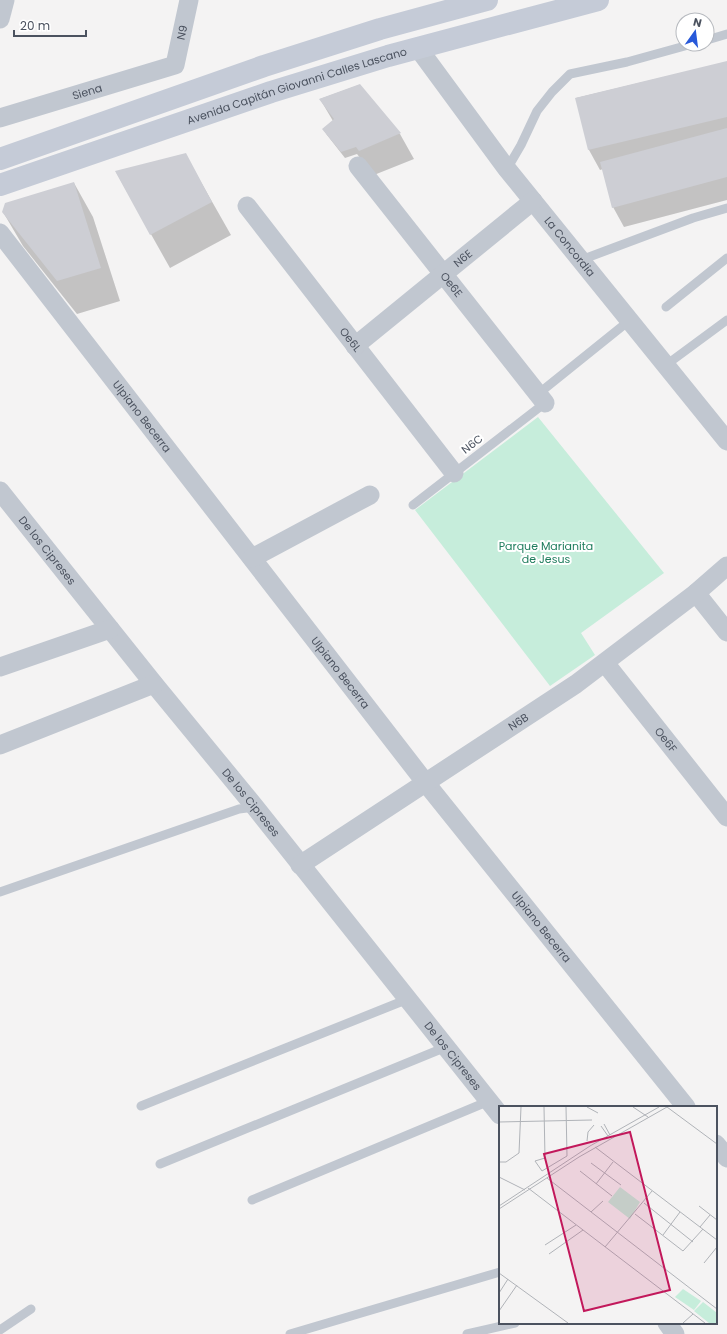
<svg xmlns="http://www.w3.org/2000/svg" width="727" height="1334" font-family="Poppins,sans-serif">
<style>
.green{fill:#c6eddb}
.shadow{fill:#0003}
.building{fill:#cdced4}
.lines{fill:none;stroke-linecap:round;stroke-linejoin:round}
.lane{stroke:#c1c7d0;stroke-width:9}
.street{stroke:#c1c7d0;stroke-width:19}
.secondary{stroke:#c5cbd7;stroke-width:22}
.labels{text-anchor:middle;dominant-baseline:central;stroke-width:4;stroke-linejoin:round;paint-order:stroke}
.street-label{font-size:11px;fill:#4b525f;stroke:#fff}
.park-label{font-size:11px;fill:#1f7d5d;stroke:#fff}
.inset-road{fill:none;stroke:#b0b3b8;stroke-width:1}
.view{fill:#c2185b;fill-opacity:0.15;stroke:#c2185b;stroke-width:2}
.inset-edge{fill:none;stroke:#4b525f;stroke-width:2}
</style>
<rect width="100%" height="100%" fill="#f4f3f3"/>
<path class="green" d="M538,417l126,156 -83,60 14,22 -45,31 -135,-176z"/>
<path class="shadow" d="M727,62v138l-103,27 -11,-20 -10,-38 -3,1 -11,-20 -13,-52z
M359,85l41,49 14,25 -40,16 -17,-21 -12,4 -18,-23 -4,-6 10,-8 -13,-22z
M185,154l46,81 -61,33 -54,-96z
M74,183l19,34 27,84 -43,13 -54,-68 -20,-34z"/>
<path class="building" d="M727,61v56l-139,33 -13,-52z
M360,84l41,49 -42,18 -3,-4 -15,5 -19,-23 12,-10 -15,-20z
M727,128v49l-115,31 -12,-46z
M186,153l26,49 -62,33 -35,-64z
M74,182l27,86 -44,13 -55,-69 3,-9z"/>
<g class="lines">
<path class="lane" d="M707,40l20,-6
M507,169l14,-24 16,-34 15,-19 18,-18 57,-12 65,-18
M581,260l112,-42 34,-10
M666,307l61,-49
M666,365l61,-45
M538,394l92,-74
M413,505l132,-102
M0,892l239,-83 16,-2
M141,1106l267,-107
M160,1164l286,-117
M252,1200l237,-99
M0,1330l31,-21
M290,1334l210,-62
M467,1334l48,-11"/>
<g class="street">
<path d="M0,19l5,-19"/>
<path id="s1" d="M418,48l89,121 220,272"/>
<path id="s2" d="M0,118l175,-53 14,-65"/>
<path id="s3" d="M358,166l187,237"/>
<path id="s4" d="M247,206l207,267"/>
<path id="s5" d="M0,233l425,549 261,325"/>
<path id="s6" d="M355,346l178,-145"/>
<path id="s7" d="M0,491l154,193 101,123 245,308"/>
<path d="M252,558l118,-63"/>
<path d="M696,593l31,39"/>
<path id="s8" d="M605,663l122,154"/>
<path d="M0,667l110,-38"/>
<path d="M0,745l154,-61"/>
<path id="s9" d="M300,865l276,-181 120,-91 31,-27"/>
<path d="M716,1144l11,14"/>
<path d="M667,1323l8,11"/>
</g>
<g class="secondary">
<path d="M0,159l264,-93 116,-37 107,-29"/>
<path id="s10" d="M0,185l271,-93 117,-36 210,-56"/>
</g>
</g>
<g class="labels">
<g class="street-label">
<text stroke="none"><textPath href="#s2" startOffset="216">N9</textPath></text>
<text stroke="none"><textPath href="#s10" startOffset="313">Avenida Capitán Giovanni Calles Lascano</textPath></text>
<text stroke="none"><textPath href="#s2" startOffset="91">Siena</textPath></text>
<text stroke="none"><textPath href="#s1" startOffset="250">La Concordia</textPath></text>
<text stroke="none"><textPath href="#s6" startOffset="139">N6E</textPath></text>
<text stroke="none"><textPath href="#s3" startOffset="151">Oe6E</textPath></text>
<text stroke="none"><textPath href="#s4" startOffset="169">Oe6L</textPath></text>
<text stroke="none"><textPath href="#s5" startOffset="232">Ulpiano Becerra</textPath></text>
<text transform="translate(472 444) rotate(-38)">N6C</text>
<text stroke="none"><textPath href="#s7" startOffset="76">De los Cipreses</textPath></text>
<text stroke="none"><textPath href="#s5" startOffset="556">Ulpiano Becerra</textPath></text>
<text stroke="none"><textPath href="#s9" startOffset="261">N6B</textPath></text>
<text stroke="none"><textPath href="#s8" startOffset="98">Oe6F</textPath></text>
<text stroke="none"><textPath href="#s7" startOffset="400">De los Cipreses</textPath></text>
<text stroke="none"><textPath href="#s5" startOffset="880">Ulpiano Becerra</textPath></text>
<text stroke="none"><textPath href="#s7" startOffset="724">De los Cipreses</textPath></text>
</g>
<g class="park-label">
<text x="546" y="546">Parque Marianita<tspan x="546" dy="13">de Jesus</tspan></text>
</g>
</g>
<g transform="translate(499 1106)">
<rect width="218" height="218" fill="#f4f3f3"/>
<path d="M121,81l20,15 -10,17 -22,-17zM184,183l18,12 -7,9 -19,-13zM204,196l14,11v10h-8l-15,-12z" fill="#c6eddb"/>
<path class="inset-road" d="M45,1l1,51 -10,3 7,10 25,-15 -1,-49M88,1l11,6M134,1l15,10M168,1l50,37M0,16l93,-2M105,18l6,11M102,20l7,10M88,35l1,-9 6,-7M96,41l122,93M0,56h7l13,-9 2,-46M92,57l30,22M81,65l32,25M0,71l26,13M48,72l170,131M97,78l17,-22M29,82l177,135M145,97l49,39M0,100l91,-60 69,-39M200,100l18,14M0,103l80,-52 88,-50M92,106l12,-11M136,108l48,37 20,-22M201,121l10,-12M164,129l17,-23M46,139l31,-20M106,141l47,-56M50,148l34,-24M205,157l13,-16M0,167l69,50M0,187l9,-14M0,205l18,-26M184,217l10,-9"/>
<path class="view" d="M131,26l40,158 -86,21 -40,-157z"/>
<rect width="218" height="218" class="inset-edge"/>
</g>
<g transform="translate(695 32) rotate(14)"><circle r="19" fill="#ffffff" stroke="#b7babf"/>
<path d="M0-3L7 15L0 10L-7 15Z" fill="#2859d9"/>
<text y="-6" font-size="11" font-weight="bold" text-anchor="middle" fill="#4b525f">N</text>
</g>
<path d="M14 30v6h72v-6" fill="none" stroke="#4b525f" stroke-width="2"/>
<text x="20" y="30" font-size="12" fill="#4b525f" stroke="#ffffff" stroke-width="3" paint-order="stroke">20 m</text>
</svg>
